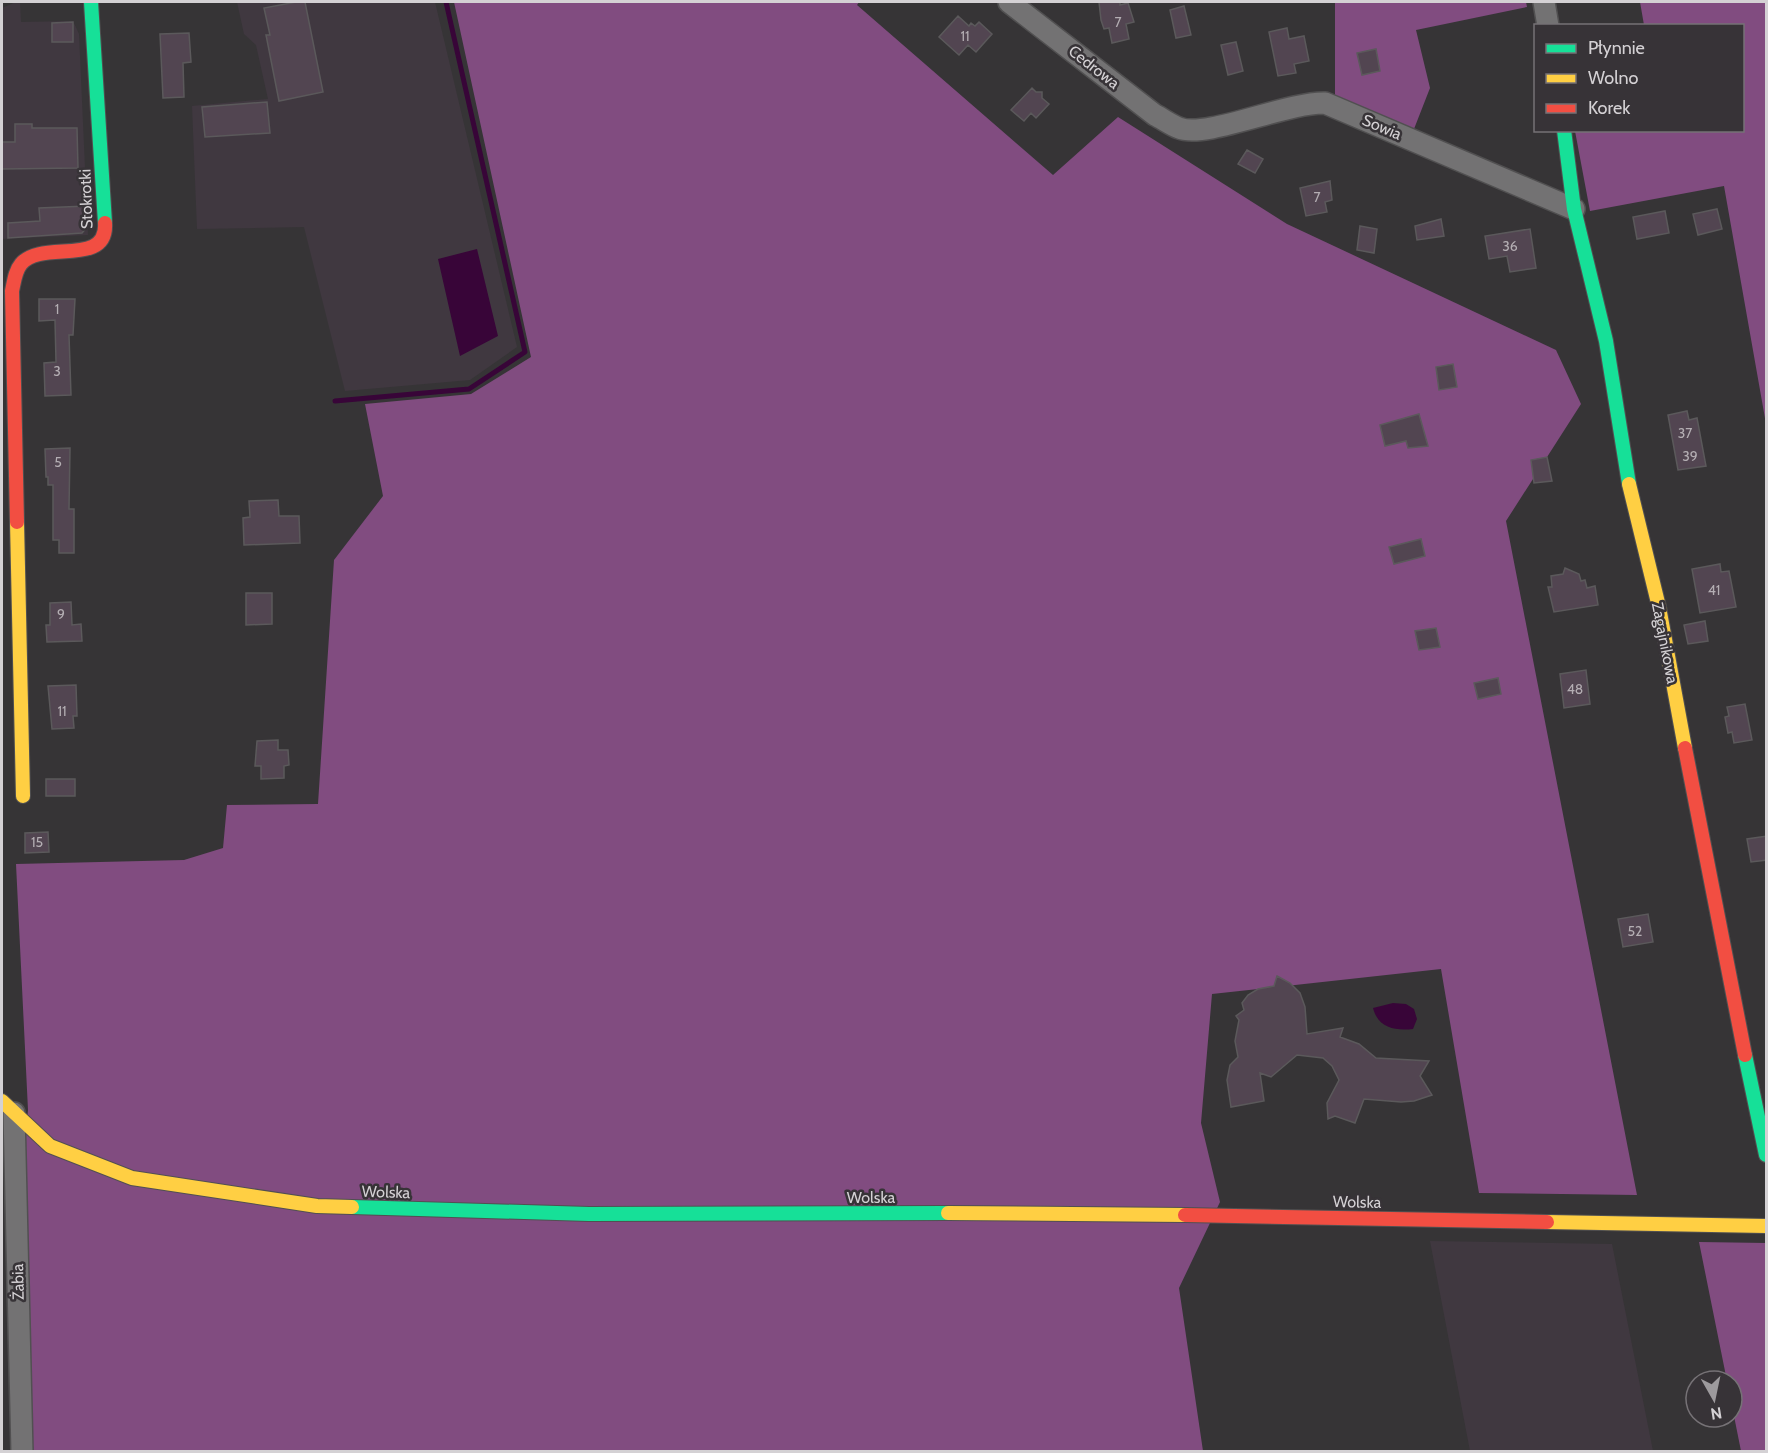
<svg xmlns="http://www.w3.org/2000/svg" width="1768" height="1453" font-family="Cabin,sans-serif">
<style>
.built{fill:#403840}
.forest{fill:#814c80}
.water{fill:#380538}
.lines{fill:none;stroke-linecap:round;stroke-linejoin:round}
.stream{stroke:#380538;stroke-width:5}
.building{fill:#524551;stroke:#5b595b;stroke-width:1.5}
.street-casing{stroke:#515051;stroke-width:24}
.fast-casing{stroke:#515051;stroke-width:16}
.slow-casing{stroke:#515051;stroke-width:16}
.jam-casing{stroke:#515051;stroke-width:16}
.street{stroke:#737273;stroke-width:21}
.fast{stroke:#16e098;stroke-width:14}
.slow{stroke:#ffcf43;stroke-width:14}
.jam{stroke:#f24e42;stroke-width:14}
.labels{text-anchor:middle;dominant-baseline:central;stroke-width:5;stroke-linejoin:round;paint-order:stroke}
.number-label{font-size:14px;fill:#b4aeb3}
.street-label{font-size:16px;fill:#d4d1d4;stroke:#373337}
</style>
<rect width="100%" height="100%" fill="#363436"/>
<path class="built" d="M16,2h4l1,20 52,-1 6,13 9,201 -86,4v-231z
M237,2h198l82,345 -47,33 -125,11 -41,-164 -107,2 -5,-123 76,-7 -12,-54 -12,-11z
M1430,1241l182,3 41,207h-183z"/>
<path class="forest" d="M454,2h405l-2,3 196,170 65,-58 169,107 269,126 25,54 -75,117 131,674 -158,-2 -38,-224 -229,25 -11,129 19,79 -41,86 24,163h-1174l-6,-289 5,-52 -12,-246 168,-4 39,-12 4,-43 91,-1 16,-244 49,-64 -18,-92 106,-10 60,-37z
M1335,2h191l1,5 -111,23 14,58 -16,41 -79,-28z
M1640,2h126v422l-42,-238 -134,25 -15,-80 167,-1v-104l-98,-1z
M1699,1242l67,1v208h-25l-9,-45v-25h-5z"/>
<path class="water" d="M477,249l21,87 -38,20 -22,-97z
M1393,1003l13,1 8,5 3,10 -4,10c-18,2 -35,-1 -40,-21z"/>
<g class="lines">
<path class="stream" d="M335,401l134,-12 56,-37 -79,-350"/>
</g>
<path class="building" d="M296,2h9l18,90 -44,9 -13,-66h4l-6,-27z
M1099,2h21v3l8,-2 6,19 -8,2 3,15 -17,4 -3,-15 -5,1 -3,-9z
M1184,6l7,29 -15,3 -6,-28z
M958,16l11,10 2,-3 4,3 4,-4 13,12 -16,18 -8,-7 -9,10 -20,-18z
M73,22v20h-21v-19z
M1287,28l2,11 15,-3 5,25 -15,3 2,9 -18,3 -9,-44z
M189,33l2,29 -8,1 1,34 -21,1 -3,-64z
M1236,42l7,29 -15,4 -7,-30z
M1376,49l4,22 -18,4 -5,-22z
M1032,88l4,4h6v6l7,6 -13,14 -5,-5 -7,8 -13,-11z
M267,102l3,31 -65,4 -3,-30z
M15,124h17v4h45l1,40 -76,1v-27h13z
M1247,150l16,9 -8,14 -17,-9z
M1330,181l2,19 -7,2 2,10 -21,4 -6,-28z
M87,206l1,20 -6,7 -74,5v-15l32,-2 -1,-13z
M1717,209l5,20 -24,6 -5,-21z
M1665,211l4,22 -32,6 -4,-22z
M1441,219l3,17 -27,4 -2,-14z
M1360,226l17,3 -3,24 -17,-3z
M1530,229l6,39 -26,4 -3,-16 -18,3 -4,-23z
M39,299h36l-2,36h-4l2,60 -26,1 -1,-33 12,-1 -1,-42 -16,1z
M1453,364l4,23 -18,3 -3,-23z
M1687,411l2,9 8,-2 9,48 -28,4 -10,-55z
M1419,414l9,32 -20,2 -2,-7 -21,5 -5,-21z
M70,448l-1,61h5v44h-15v-13h-6v-55h-5v-8h-2l-1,-28z
M1547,457l5,24 -18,2 -3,-23z
M278,500l1,16h20l1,27 -56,2 -1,-27 7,-1 -1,-16z
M1421,539l4,17 -31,8 -5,-17z
M1720,564l1,8 8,-1 7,36 -36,6 -8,-44z
M1565,568l14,6 2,7 4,-1 2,8 8,-2 3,19 -44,7 -6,-25h4l-1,-11 12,-2z
M246,593h26v31l-26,1z
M71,602l1,23 9,-1 1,17 -35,1 -1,-17h4v-22z
M1705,621l3,20 -20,3 -4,-19z
M1436,628l4,19 -21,3 -4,-19z
M1586,670l4,34 -26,4 -4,-34z
M1498,678l3,16 -23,5 -4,-16z
M76,685l1,31h-4l1,12 -22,1 -4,-43z
M1745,704l7,36 -18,3 -2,-11 -4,1 -3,-16 4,-1 -2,-9z
M278,740v10h10l1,15 -5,1v12l-23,1v-13h-6l2,-25z
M46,779h29v17h-29z
M48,832l1,20 -24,1v-20z
M1767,836v24l-16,2 -4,-23z
M1648,914l5,28 -30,5 -5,-28z
M1277,976l13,7 10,10 5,14 2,27 36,-6 -3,9 19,7 17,14 53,3 -9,15 12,19 -18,6 -13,1 -37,-3 -9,24 -20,-7 -7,3 -1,-16 12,-23 -7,-14 -9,-8 -26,-3 -26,22 -11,-4 4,28 -33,6 -4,-27 3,-15 8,-8 -3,-16 4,-21 -3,-4 8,-6 -2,-7 6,-8 10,-6 16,-3z"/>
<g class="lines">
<g class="street-casing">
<path id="street" d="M1009,2l146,113c8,4 16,10 24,13 27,11 108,-26 146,-25l249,106
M1544,2l4,24
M14,1113l8,339"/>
</g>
<g class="fast-casing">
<path id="fast" d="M91,2l14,221
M1564,130l10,79 32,132 23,143
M1745,1055l21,100
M352,1207l237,7 359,-1"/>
</g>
<g class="slow-casing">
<path id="slow" d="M1629,484l30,123 26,141
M17,522l6,274
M2,1101l48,45 82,32 185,28 35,1
M948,1213l237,2
M1547,1222l219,4"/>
</g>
<g class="jam-casing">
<path id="jam" d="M17,522l-5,-231c2,-9 3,-20 9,-27 20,-25 87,4 84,-41
M1685,748l60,307
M1185,1215l362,7"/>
</g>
<use href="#street" class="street"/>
<use href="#fast" class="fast"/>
<use href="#slow" class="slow"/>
<use href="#jam" class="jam"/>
</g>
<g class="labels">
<g class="number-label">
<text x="1118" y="22">7</text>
<text x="965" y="36">11</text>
<text x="1317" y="197">7</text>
<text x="1510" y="246">36</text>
<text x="57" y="309">1</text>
<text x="57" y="371">3</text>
<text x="1685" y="433">37</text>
<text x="1690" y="456">39</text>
<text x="58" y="462">5</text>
<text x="1714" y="590">41</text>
<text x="61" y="614">9</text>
<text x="1575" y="689">48</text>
<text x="62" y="711">11</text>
<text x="37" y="842">15</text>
<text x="1635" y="931">52</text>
</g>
<g class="street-label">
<text transform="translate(1094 67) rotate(38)">Cedrowa</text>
<text transform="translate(1382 127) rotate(23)">Sowia</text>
<text transform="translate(86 199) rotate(-92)">Stokrotki</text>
<text transform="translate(1665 643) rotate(79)">Zagajnikowa</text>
<text transform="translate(386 1192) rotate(2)">Wolska</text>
<text x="871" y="1197">Wolska</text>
<text transform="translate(1357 1202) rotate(1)">Wolska</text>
<text transform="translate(18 1282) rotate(-91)">Żabia</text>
</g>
</g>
<rect width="1768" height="1453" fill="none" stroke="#d4d1d4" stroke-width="6"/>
<rect x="1534" y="24" width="210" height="108" fill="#373337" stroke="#767276" stroke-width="1.5"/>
<rect x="1546" y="44" width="30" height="9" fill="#16e098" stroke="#767276" stroke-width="1.5"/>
<text x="1588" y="54" font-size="18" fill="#d4d1d4">Płynnie</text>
<rect x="1546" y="74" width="30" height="9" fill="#ffcf43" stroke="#767276" stroke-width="1.5"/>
<text x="1588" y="84" font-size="18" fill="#d4d1d4">Wolno</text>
<rect x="1546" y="104" width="30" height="9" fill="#f24e42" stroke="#767276" stroke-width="1.5"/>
<text x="1588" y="114" font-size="18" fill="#d4d1d4">Korek</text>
<g transform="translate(1714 1399) rotate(171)"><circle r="28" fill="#373337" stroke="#767276" stroke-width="1.5"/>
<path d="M0-4.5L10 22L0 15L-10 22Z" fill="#9d9a9d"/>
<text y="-9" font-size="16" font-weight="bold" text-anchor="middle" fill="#d4d1d4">N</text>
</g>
</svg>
